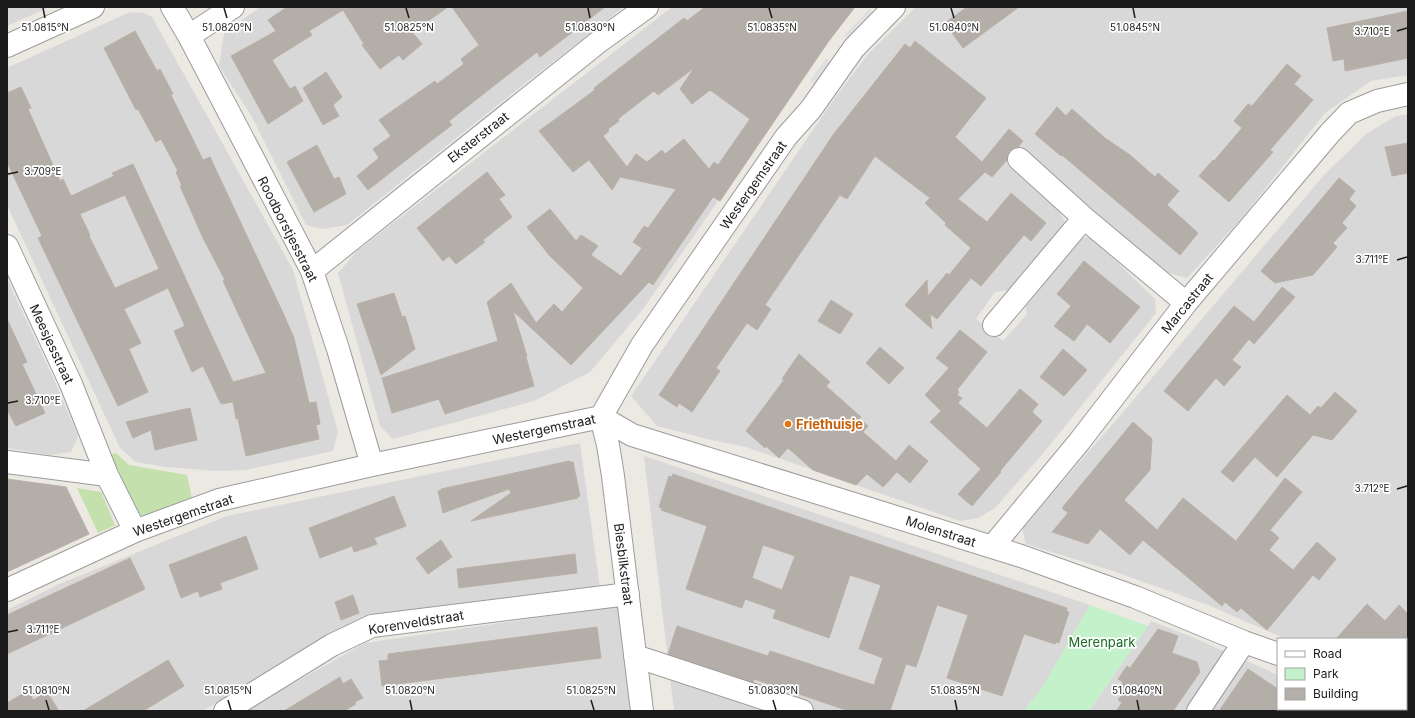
<svg xmlns="http://www.w3.org/2000/svg" width="1415" height="718" font-family="Inter,sans-serif">
<style>
.residential{fill:#d9d8d8}
.grass{fill:#c4e0ad}
.park{fill:#c3f1c9}
.parking{fill:#dfdfdf}
.building{fill:#b4aea8;stroke:#bbb0a6;fill-rule:evenodd}
.lines{fill:none;stroke-linecap:round;stroke-linejoin:round}
.minor-casing{stroke:#9c9c9c;stroke-width:24}
.minor{stroke:#fff;stroke-width:22}
.ticks{fill:none;stroke:#1b1b1b;stroke-width:1.5}
.food-dot{fill:#e8710a;stroke:#fff;stroke-width:1.5}
.labels{text-anchor:middle;dominant-baseline:central;stroke-width:3.5;stroke-linejoin:round;paint-order:stroke}
.street-label{font-size:13px;fill:#1b1b1b;stroke:#fff}
.food-label{font-size:13px;font-weight:bold;fill:#c56008;stroke:#fff;text-anchor:start}
.park-label{font-size:13px;fill:#186a23;stroke:#fff}
.ticks-label{font-size:10px;text-anchor:middle;fill:#1b1b1b;stroke:#fff;stroke-width:3.5;stroke-linejoin:round;paint-order:stroke}
</style>
<rect width="100%" height="100%" fill="#ebe9e2"/>
<path class="residential" d="M7,7h43l-43,19z
M260,7h364l-101,78 -176,140 -25,4 -16,-4 -54,-108 -33,-51 5,-33z
M672,7h181l-210,302 -53,63 -56,29 -141,38 -13,-13 -42,-153 19,-22z
M916,7h492v68l-37,6 -46,32 -83,105 -55,60 -22,-6 -142,-122 -14,12 49,46 7,15 -3,10 -49,56 -18,3 -19,27 27,22 24,-27 -3,-16 49,-57 14,-4 7,3 61,59 1,14 -110,137 -51,58 -17,10 -18,3 -214,-74 -35,-7 -54,-14 -26,-30 206,-301 32,-42z
M130,12l13,1 9,4 141,253 45,162 -5,19 -87,19 -31,1 -49,-4 -30,-5 -16,-14 -113,-243v-137z
M1408,114v569l-2,-1v-43h-120l-78,-34 -95,-34 -87,-27 -4,-16 96,-110 206,-243 42,-41 30,-18z
M7,279l49,105 22,52 -7,16 -21,3 -43,-7z
M580,443l20,146 -233,33 -51,19 -113,70h-196v-101l50,-25 170,-69z
M644,456l446,149 -48,83 -18,23h-350z
M638,605l13,106h-407l121,-68 239,-35z
M1151,621l41,16 86,38v34h84l5,2h-278z"/>
<path class="grass" d="M116,453l13,12 58,10 5,24 -45,17 -6,-1 -4,-3 -26,-57z
M77,488l24,4 14,33 -17,8z"/>
<path class="park" d="M1090,605l58,21 -59,85h-65l18,-23z"/>
<path class="parking" d="M869,9l5,5 -25,27 -5,-5z
M826,58l5,4 -15,23 -6,-4z"/>
<path class="building" d="M287,7h161l-27,19 1,1 -9,6 9,11 -19,16 -4,-5 -19,14 -18,-24 2,-1 -21,-34 -34,21 3,4 -40,25 18,29 5,-3 8,15 -35,23 -37,-68 45,-25 -8,-11z
M452,7h153l-65,50 -3,-5 -88,69 3,4 -29,22 -55,43 -11,-14 22,-18 -6,-9 18,-13 -12,-16 56,-39 2,3 27,-20 -3,-5 18,-14z
M705,7h150l-27,35 -108,159 -7,-4 -60,88 -4,-3 -78,83 -58,-54 14,45 -1,1 8,29 -89,28 -6,-15 -47,14 -10,-35 116,-37 -11,-39 24,-19 25,40 18,-19 8,8 21,-24 -34,-33 -22,-28 23,-18 26,32 5,-6 17,11 -7,9 30,21 21,-28 -9,-6 11,-16 4,2 28,-39 -56,-12 -8,13 -23,-30 -16,12 -34,-41 56,-41 -1,-2 90,-70 3,3zM694,68l-14,21 12,15 18,-14 40,29 -32,46 -4,-3 -5,7 -25,-30 -19,15 -3,-4 -15,12 -11,-8 -9,13 -24,-31 6,-5 -1,-2 11,-8 -1,-2 36,-28 4,4z
M967,7h52l-56,41 -18,-25z
M1408,11v47l-63,13 -1,-12 -11,2 -6,-33z
M135,31l22,40 3,-2 13,25 -2,1 32,65 7,-3 73,156 11,25 15,65 7,-1 4,22 -4,1 3,14 -73,17 -8,-37h-2l-3,-17 -12,2 -18,-38 -11,6 -18,-41 11,-5 -17,-38 -44,21 17,34 -12,6 19,43 -30,14 -80,-168 4,-2 -35,-74v-69l14,-6 10,21 -3,1 32,72 3,-2 8,17 43,-20 -2,-3 21,-9 100,218 33,-9 -43,-92 2,-1 -22,-42 -23,-52h2l-6,-14 2,-1 -17,-32 -5,3 -18,-33 -2,1 -32,-62zM125,195l34,74 -44,19 -26,-52 1,-1 -10,-21z
M915,41l71,57 -31,39 27,25 27,-33 14,12 -5,6h-3l-5,4 -3,5v4l-15,17 -7,-5 -27,27 29,23 24,-29 35,30 -15,18 -7,-6 -43,51 -10,-8 -34,41 -7,-5 2,15 -27,-24 22,-25 1,16 19,-23 2,2 22,-27 -26,-23 1,-2 -21,-20 5,-5 -55,-42 -28,43 -7,-4 -75,110 6,4 -14,21 -10,-7 -31,45 4,3 -28,41 -13,-9 -2,4 -18,-12 174,-260 72,-91 5,4z
M1287,64l14,12 -7,8 19,16 -43,50 3,2 -44,50 -30,-26 14,-16 1,1 28,-33 -8,-7 14,-17 4,2z
M326,72l16,25 -9,8 6,11 -16,9 -20,-37z
M1057,107l9,9 6,-7 33,29 25,17 25,22 3,-4 21,18 -12,14 31,28 -18,22 -118,-100 -1,1 -26,-22z
M1408,143v30l-16,3 -7,-29z
M317,145l17,34 5,-2 7,17 -32,18 -27,-50z
M487,172l18,23 -6,4 13,18 -29,23 2,2 -29,22 -7,-8 -6,5 -26,-33z
M1339,178l16,13 -6,8 7,7 -14,17 5,5 -14,15 4,4 -24,28 -38,8 -14,-12z
M1084,261l56,46 -30,36 -23,-19 -13,17 -20,-15 17,-20 -14,-12z
M1282,287l13,10 -41,47 -5,-5 -17,21 9,7 -17,19 -8,-8 -28,33 -24,-20 70,-85 20,16z
M394,293l8,24 3,-1 10,33 -34,26 -24,-71z
M831,300l22,14 -13,20 -22,-13z
M7,319l20,43 -5,2 23,49 -29,13 -9,-16z
M960,330l27,22 -30,38 2,2 -2,3 5,3 -4,5 29,25 33,-39 18,15 -6,8 10,9 -42,50 1,1 -29,34 -14,-12 23,-25 -51,-47 11,-11 -16,-16 24,-27 -13,-10z
M880,347l24,21 -15,16 -23,-21z
M1063,349l24,21 -23,26 -24,-19z
M799,354l31,28 -4,4 35,31 -2,1 9,8 -5,6 33,29 13,-16 19,16 -18,22 -13,-11 -14,15 -16,-13 -11,11 -43,-15 -25,-22 -9,10 -13,-12 -1,2 -19,-17 38,-51 -2,-1z
M1335,392l22,19 -25,29 -19,-5 -36,42 -22,-20 -22,25 -12,-10 66,-77 23,20 8,-9 3,2z
M190,408l7,32 -22,5 -20,5 -4,-20 -18,8 -7,-16z
M1133,422l19,17 -2,31 -26,30 33,30 26,-32 53,43 49,-63 17,14 -32,38 9,8 -10,12 24,20 24,-28 19,17 -17,21 -6,-5 -46,55 -26,-22 -4,4 -12,-10 -3,4 -79,-66 -13,15 -30,-26 -12,15 -36,-12 16,-19 -6,-5z
M569,461l1,1h3l7,34 -3,1 1,1 -107,23 40,-28 -2,-4 -66,24 -5,-22 3,-1v-1z
M673,474l394,134 -1,3 3,1 -10,31 -3,-1 -1,2 -31,-10 -22,62 -55,-18 21,-63 -31,-10 -21,62 -10,-3 -16,47h-41l-68,-23 -27,-9 -1,3 -85,-28 9,-28 91,30 2,-5 104,34 9,-27 -24,-9 22,-64 -31,-10 -21,63 -56,-20 3,-8 -31,-11 -3,9 -56,-19 21,-63 -46,-16 1,-2 -3,-1 10,-31 3,1zM763,545l32,11 -13,34 -30,-12z
M7,479l59,8 23,47 -82,38z
M394,496l12,30 -32,12 3,6 -8,3 -15,5 -2,-6 -32,12 -11,-30z
M246,536l12,33 -38,14 2,6 -22,8 -2,-6 -17,7 -12,-33z
M441,540l11,17 -24,17 -12,-16z
M575,554l2,19 -118,15 -2,-19z
M130,558l15,31 -138,65v-39z
M353,595l6,18 -18,7 -6,-18z
M1367,604l18,17 14,-16 9,9v25h-72z
M597,627l4,31 -219,28 -3,-25 9,-1v-6z
M1158,629l20,7 -6,17 25,9 3,10 -27,39h-57l6,-8 -4,-3 8,-11 -5,-4 2,-3 -5,-3 9,-13 3,2z
M168,660l16,26 -36,22 -6,3h-59z
M1248,669l30,20v22h-59z
M340,677l3,7 8,-5 12,19 -8,4 1,2 -12,7h-60z
M29,690l4,10 14,-8 12,19h-52v-8z"/>
<g class="lines">
<g class="minor-casing">
<path id="minor" d="M172,7l17,29 123,235 26,78 34,116
M189,36l44,-29
M7,46l86,-39
M1019,159l65,59
M7,246l64,138 36,91 28,56
M312,271l289,-231 46,-33
M994,325l90,-107 102,85
M601,417l31,18 389,121 114,41 109,45 34,12
M601,417l41,-72 144,-208 25,-28 43,-61 40,-41
M601,417l7,28 5,31 29,235
M7,462l100,13
M992,547l87,-105 107,-139 144,-170 19,-20 28,-12 31,-7
M7,590l128,-59 84,-31 153,-35 229,-48
M635,656l167,55
M1406,704l2,1
M225,711l107,-66 40,-19 256,-32
M1198,711l46,-69"/>
</g>
<use href="#minor" class="minor"/>
</g>
<path class="ticks" d="M43,8l2,10M224,8l3,10M406,8l3,10M588,8l2,10M769,8l3,10M951,8l3,10M1133,8l2,10M1397,31l10,-3M8,174l10,-2M1397,260l10,-3M8,403l10,-2M1397,489l10,-3M8,632l10,-2M46,700l3,10M228,700l3,10M410,700l2,10M591,700l3,10M773,700l3,10M955,700l2,10M1137,700l2,10"/>
<circle class="food-dot" cx="788" cy="424" r="4"/>
<g class="labels">
<g class="street-label">
<text transform="translate(478 137) rotate(-38)">Eksterstraat</text>
<text transform="translate(753 185) rotate(-55)">Westergemstraat</text>
<text transform="translate(288 229) rotate(63)">Roodborstjesstraat</text>
<text transform="translate(1187 303) rotate(-51)">Marcastraat</text>
<text transform="translate(52 344) rotate(65)">Meesjesstraat</text>
<text transform="translate(544 429) rotate(-12)">Westergemstraat</text>
<text transform="translate(183 515) rotate(-19)">Westergemstraat</text>
<text transform="translate(941 531) rotate(18)">Molenstraat</text>
<text transform="translate(624 564) rotate(83)">Biesbilkstraat</text>
<text transform="translate(416 622) rotate(-9)">Korenveldstraat</text>
</g>
<g class="food-label">
<text x="796" y="424">Friethuisje</text>
</g>
<g class="park-label">
<text x="1102" y="642">Merenpark</text>
</g>
</g>
<g class="ticks-label">
<text x="45" y="31">51.0815°N</text>
<text x="227" y="31">51.0820°N</text>
<text x="409" y="31">51.0825°N</text>
<text x="590" y="31">51.0830°N</text>
<text x="772" y="31">51.0835°N</text>
<text x="954" y="31">51.0840°N</text>
<text x="1135" y="31">51.0845°N</text>
<text x="1372" y="35">3.710°E</text>
<text x="43" y="175">3.709°E</text>
<text x="1372" y="263">3.711°E</text>
<text x="43" y="404">3.710°E</text>
<text x="1372" y="492">3.712°E</text>
<text x="43" y="633">3.711°E</text>
<text x="46" y="694">51.0810°N</text>
<text x="228" y="694">51.0815°N</text>
<text x="410" y="694">51.0820°N</text>
<text x="591" y="694">51.0825°N</text>
<text x="773" y="694">51.0830°N</text>
<text x="955" y="694">51.0835°N</text>
<text x="1137" y="694">51.0840°N</text>
</g>
<rect width="1415" height="718" fill="none" stroke="#1b1b1b" stroke-width="16"/>
<rect x="1277" y="638" width="130" height="72" fill="#ffffff" stroke="#a4a4a4"/>
<rect x="1285" y="651" width="20" height="6" fill="#ffffff" stroke="#a4a4a4"/>
<text x="1313" y="658" font-size="12" fill="#1b1b1b">Road</text>
<rect x="1285" y="668" width="20" height="12" fill="#c3f1c9" stroke="#a4a4a4"/>
<text x="1313" y="678" font-size="12" fill="#1b1b1b">Park</text>
<rect x="1285" y="688" width="20" height="12" fill="#b4aea8" stroke="#a4a4a4"/>
<text x="1313" y="698" font-size="12" fill="#1b1b1b">Building</text>
</svg>
